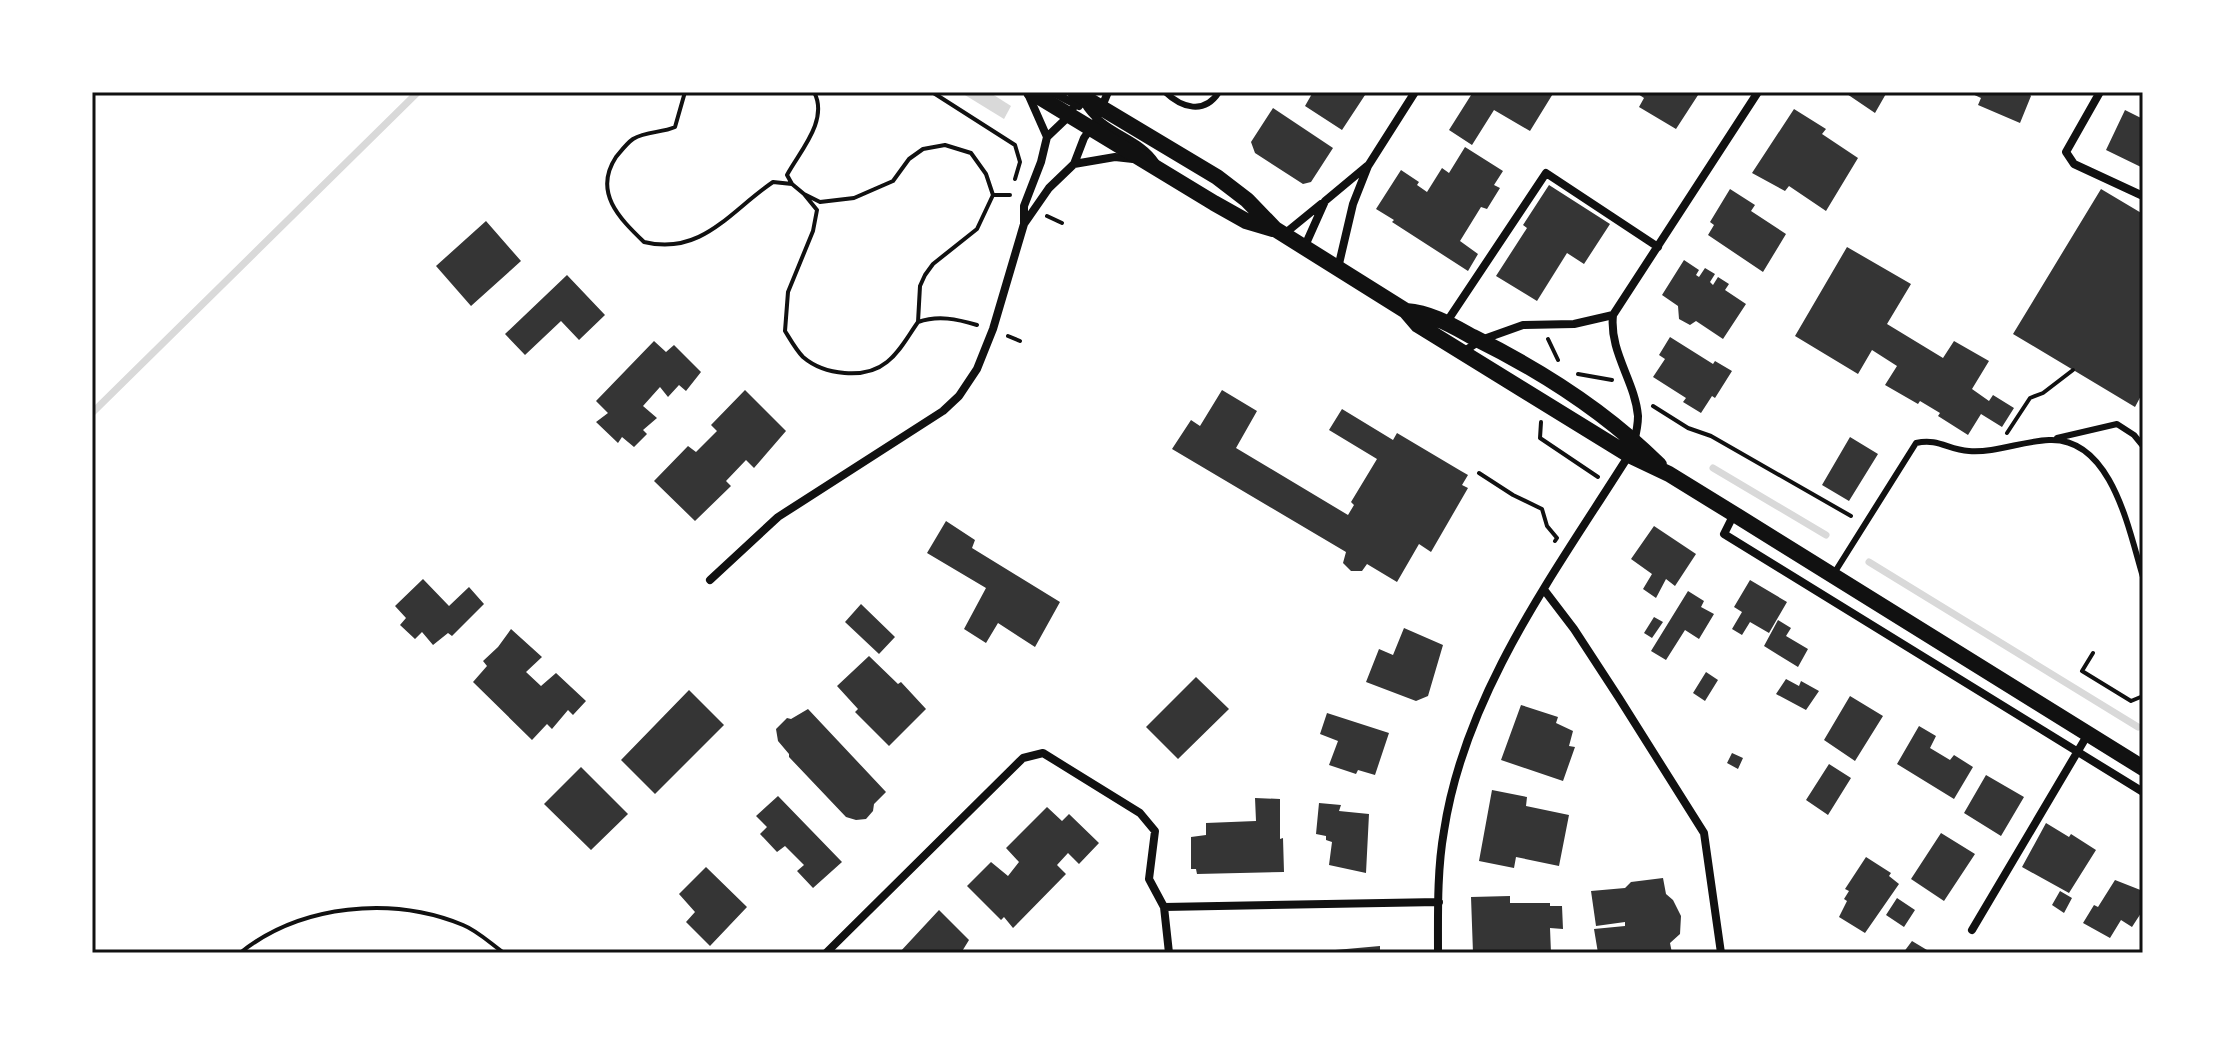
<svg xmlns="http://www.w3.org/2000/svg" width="2235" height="1045" font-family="Montserrat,sans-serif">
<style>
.water{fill:#d9d9d9}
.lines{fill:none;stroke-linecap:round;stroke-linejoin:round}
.stream{stroke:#d9d9d9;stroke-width:7}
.building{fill:#353535}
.path{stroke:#111;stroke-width:4}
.service{stroke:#111;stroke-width:6}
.minor{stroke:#111;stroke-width:8}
.secondary{stroke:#111;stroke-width:16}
.neatline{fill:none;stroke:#111;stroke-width:3}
</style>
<rect width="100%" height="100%" fill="#fff"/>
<path class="water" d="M960,92h29l22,14 -7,13z"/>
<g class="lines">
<path class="stream" d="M92,413l326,-321
M1713,468l113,67
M1869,562l269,165"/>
</g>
<path class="building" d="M1313,92h54l-25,38 -37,-24z
M1473,92h81l-24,39 -36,-21 -22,35 -23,-15z
M1640,92h60l-24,37 -37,-22 5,-9 -6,-4z
M1844,92h43l-12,21z
M1968,92h60l3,4 -11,27 -42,-18 3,-7z
M1273,108l60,40 -22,34 -8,2 -48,-31 -4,-11z
M1794,109l32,20 -4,5 36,24 -32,53 -37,-25 -4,5 -33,-18z
M2125,110l18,9v49l-37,-18z
M1465,147l38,24 -9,14 6,3 -13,21 -6,-2 -21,34 18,13 -10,17 -76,-49 2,-2 -18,-11 25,-39 18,12 -2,3 10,7 15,-24 7,5z
M1549,185l61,39 -26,40 -17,-11 -30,48 -41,-25 31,-48 -4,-3z
M1730,189l25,16 -4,6 35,23 -23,38 -55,-37 6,-10 -4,-3z
M2101,189l42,25v178l-8,15 -122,-73z
M486,221l35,40 -50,45 -35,-40z
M1847,247l64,37 -24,40 56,34 11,-17 35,20 -17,28 17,12 4,-6 21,13 -12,19 -21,-13 -13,21 -30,-19 2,-3 -20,-12 -2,3 -33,-19 12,-19 -25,-16 -14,24 -63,-38z
M1684,260l15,10 -3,5 3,2 6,-9 10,6 -5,8 3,3 5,-8 11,7 -4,6 21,14 -23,35 -27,-18 -6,4 -11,-6 -1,-13 -16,-11z
M567,275l38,40 -26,25 -18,-19 -36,34 -20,-21z
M1670,337l43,27 2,-3 17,10 -17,27 -3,-2 -11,17 -18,-11 3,-4 -33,-21 12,-18 -6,-4z
M654,341l12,11 8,-7 27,27 -15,19 -7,-6 -11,12 -8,-10 -17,19 14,12 -14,12 4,4 -13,13 -12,-10 -4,6 -22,-21 12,-9 -12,-12z
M745,390l41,41 -32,37 -8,-8 -20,21 5,5 -36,35 -41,-40 34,-35 8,6 21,-21 -6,-6z
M1222,390l35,21 -21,37 112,67 6,-10 -3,-3 26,-43 -48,-29 13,-21 51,31 4,-7 64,38 7,4 -6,10 6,3 -37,64 -12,-8 -22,38 -30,-18 -5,7h-11l-8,-8 3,-11 -174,-103 19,-29 9,6z
M1850,437l28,17 -29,47 -27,-16z
M946,521l29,19 -3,8 88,54 -25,45 -37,-24 -12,20 -22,-14 22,-41 -59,-35z
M1654,526l42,28 -21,32 -9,-7 -10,19 -13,-9 9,-15 -21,-15z
M423,579l26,27 20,-19 15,17 -32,32 -4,-3 -15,12 -11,-13 -7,7 -15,-14 6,-7 -11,-12z
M1750,580l37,22 -18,31 -19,-11 -8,13 -10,-6 10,-17 -8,-5z
M1688,591l16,10 -3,6 13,7 -15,25 -14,-9 -19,30 -15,-9z
M861,604l34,33 -16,17 -34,-32z
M1654,617l9,5 -11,16 -8,-5z
M1778,620l13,8 -5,8 22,13 -10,18 -34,-21z
M1404,628l39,17 -15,51 -12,5 -50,-19 13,-33 14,6z
M511,629l31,28 -16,15 15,14 15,-13 30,28 -13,14 -5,-5 -16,19 -5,-5 -15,16 -59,-58 14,-16 -4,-5 15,-14z
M869,656l29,28 3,-2 25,27 -37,37 -34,-34 3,-3 -21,-23z
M1706,672l12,8 -13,21 -12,-8z
M1196,677l33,32 -51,50 -32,-32z
M1786,679l13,7 2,-5 18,10 -13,19 -30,-16z
M689,690l35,35 -69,69 -34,-34z
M1850,696l33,20 -28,45 -31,-21z
M1521,705l37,12 -2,6 17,8 -4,15 6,1 -12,34 -62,-21z
M808,709l78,83 -12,12 -1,7 -7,8 -10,1 -10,-3 -57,-60v-3l-11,-13 -2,-12 11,-11 4,1z
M1327,713l62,20 -14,42 -17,-5 -2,4 -27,-9 9,-24 -18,-7z
M1919,726l17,10 -6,12 20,12 4,-5 19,12 -19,32 -57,-35z
M1732,753l11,5 -5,11 -11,-6z
M1829,764l22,14 -23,37 -22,-15z
M581,767l47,47 -37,36 -47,-46z
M1986,775l38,22 -23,39 -37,-23z
M1492,790l35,7 -1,9 43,9 -10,51 -43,-9 -2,11 -35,-7z
M778,796l64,66 -29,26 -16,-17 7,-6 -19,-19 -8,6 -17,-18 7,-7 -11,-11z
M1255,798l25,1v40l3,-1 1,34 -87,2 -1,-5h-5v-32l15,-2v-12l50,-2z
M1319,803l22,2 -2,6 30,3 -3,59 -37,-8 3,-23 -6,-2v-4l-10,-2z
M1047,807l15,14 7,-7 30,29 -20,21 -11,-11 -11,12 9,9 -53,54 -9,-11 -3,3 -34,-34 24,-24 17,14 11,-14 -13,-14z
M2046,823l23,14 2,-3 25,16 -27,43 -47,-26z
M1941,833l34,21 -31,47 -33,-22z
M1866,857l25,16 -2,3 10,8 -34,49 -26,-16 8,-16 -3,-2 5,-8 -4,-2z
M706,867l41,40 -37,39 -24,-24 9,-10 -16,-18z
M1663,878l3,16 7,6 8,16 -1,18 -10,9 2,10h-74l-4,-24 31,-3v-4l-29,4 -5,-35 34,-3 6,-6z
M2115,880l28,11v19l-11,17 -11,-7 -11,18 -27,-15 11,-18 4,2z
M2060,891l12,7 -8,15 -12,-8z
M1510,896v7h40v3h12l1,23 -13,-1 1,25h-78l-2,-56z
M1897,898l18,12 -11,17 -18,-12z
M939,910l30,30 -8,13h-62z
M1912,941l20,12h-29z
M1380,946v7h-56v-2z"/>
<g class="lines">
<path class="path" d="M685,92l-10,35c-13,6 -29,4 -42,12 -6,4 -12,12 -17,18 -23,35 3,61 28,85 58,14 86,-31 129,-60l19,2
M932,92l83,53 5,17 -5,17
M804,194l-12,-10 -5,-9c13,-24 42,-55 27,-83
M1047,216l15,7
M918,322c-10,14 -18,30 -31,40 -22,18 -63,13 -84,-5 -7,-7 -13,-18 -18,-26l3,-39 25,-61 4,-21 -13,-16 16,8 34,-4 39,-17 16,-22 14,-10 22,-4 26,8 15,21 7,21
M977,325c-20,-6 -39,-10 -59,-3l2,-36 5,-11 8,-11 44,-35 16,-34h17
M1008,336l12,5
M1548,339l10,21
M1578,374l34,6
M1653,406l35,22 23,8 140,80
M1541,422l-1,16 58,39
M2007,433l23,-35 13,-5 30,-23
M1479,473l34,22 29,14 5,17 10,12 -2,3
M2093,653l-11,18 49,30 12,-5
M240,953c61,-49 152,-57 223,-28 15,6 28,19 41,28"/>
<path class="service" d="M1165,92c17,16 39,23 54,0
M2057,438l60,-14 17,11 9,11
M1833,575l83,-132c23,-5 32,7 53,8 26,2 54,-10 80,-11 63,-3 80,91 94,137"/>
<path class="minor" d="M1052,92l27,14
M2100,92l-34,60 8,12 69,32
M1028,94l19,43
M1084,102c18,32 54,34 71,60
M1074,164l41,-7 18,2
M1024,224l25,-36 25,-24 10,-26 12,-17 12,-29
M1283,235l38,-31
M1304,248l21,-47 42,-35
M1338,268l15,-64 15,-38 47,-74
M1613,315c-4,37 22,66 25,101 0,8 -2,18 -4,26
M1446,323l100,-150 112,74
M1463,352l18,-12 42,-15 51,-1 39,-9 145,-223
M1734,514l-10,20 419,258
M710,580l68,-63 165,-106 16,-15 18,-27 16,-40 31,-105v-18l17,-44 6,-25 22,-21 12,-24
M1545,591l29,38 45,69 85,135 17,120
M1164,907l275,-5
M1972,930l116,-196
M826,953l197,-195 20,-5 97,60 15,18 -6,48 15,28 5,46
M1438,953c0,-40 -1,-83 6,-122 21,-139 112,-260 185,-376"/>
<path class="secondary" d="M1031,92l183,111 32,18 27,8
M1075,92l142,85 30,23 28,29 131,82 12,14 211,130 40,19 65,40 409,254
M1406,311c25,2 45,14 67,26 69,34 132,74 186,128"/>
</g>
<rect width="2235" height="1045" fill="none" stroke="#ffffff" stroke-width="188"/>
<rect x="94" y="94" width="2047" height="857" class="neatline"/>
</svg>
